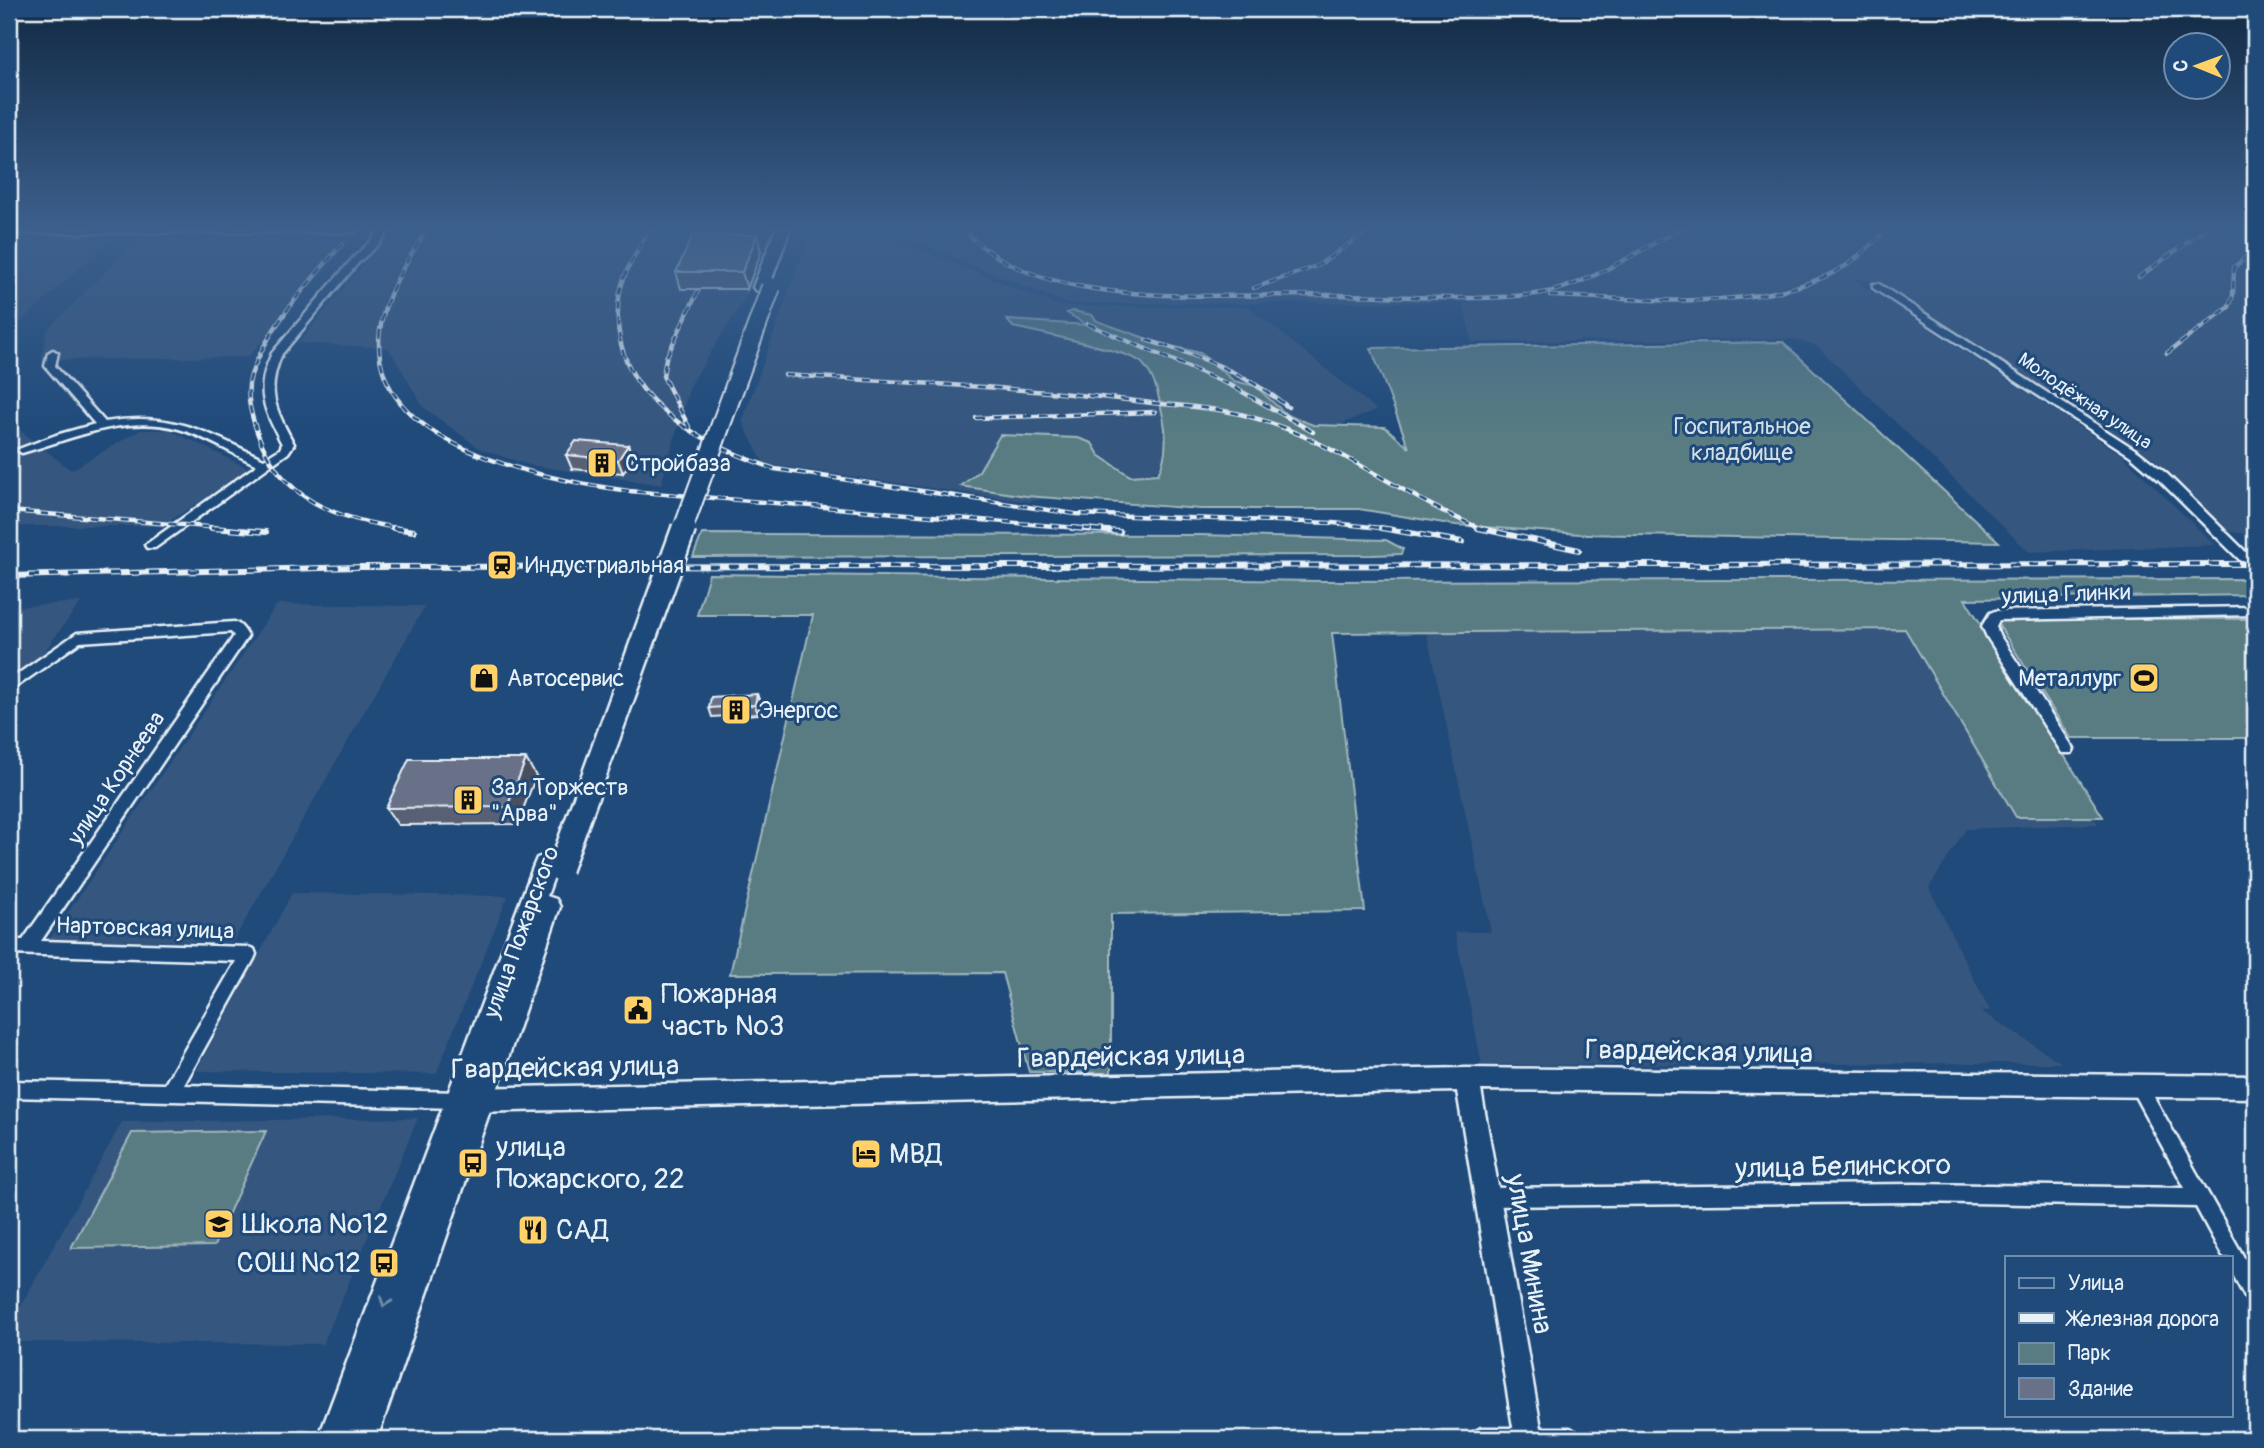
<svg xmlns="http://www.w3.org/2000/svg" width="2264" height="1448" font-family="Pangolin,sans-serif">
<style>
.built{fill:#35567e}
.green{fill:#587c82;stroke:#a0b6bd;stroke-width:2}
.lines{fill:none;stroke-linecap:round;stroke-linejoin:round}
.street-casing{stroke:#e8f1f8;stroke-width:5}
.secondary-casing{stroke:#e8f1f8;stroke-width:5}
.primary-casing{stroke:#e8f1f8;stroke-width:5}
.street{fill:#1f4a7a;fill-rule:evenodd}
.secondary{fill:#1f4a7a;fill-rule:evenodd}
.primary{fill:#1f4a7a;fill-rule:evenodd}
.rail-far1-casing{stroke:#e8f1f8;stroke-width:4.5}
.rail-casing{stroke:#e8f1f8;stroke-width:6}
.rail-far1{stroke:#1f4a7a;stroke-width:2.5;stroke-dasharray:8;stroke-linecap:butt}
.rail{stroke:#1f4a7a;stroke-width:3.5;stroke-dasharray:10;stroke-linecap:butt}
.primary-bridge-far1-casing{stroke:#e8f1f8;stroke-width:22;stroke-linecap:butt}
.primary-bridge-casing{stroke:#e8f1f8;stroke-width:28;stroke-linecap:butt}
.primary-bridge-far1{stroke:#1f4a7a;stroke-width:18}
.primary-bridge{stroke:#1f4a7a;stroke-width:23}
.wall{fill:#596175;stroke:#e8f1f8;stroke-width:2}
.shaded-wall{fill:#494f5f;stroke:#e8f1f8;stroke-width:2}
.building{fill:#687188;stroke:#e8f1f8;stroke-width:2}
.oneway{stroke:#6f8dac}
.labels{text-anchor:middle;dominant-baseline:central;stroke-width:6;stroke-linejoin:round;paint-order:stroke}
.far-street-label{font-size:19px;fill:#e8f1f8;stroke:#1f4a7a}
.park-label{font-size:23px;fill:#d2dfe6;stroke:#1f4a7a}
.poi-label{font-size:23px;fill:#e8f1f8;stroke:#1f4a7a;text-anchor:start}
.street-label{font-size:23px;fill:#e8f1f8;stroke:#1f4a7a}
.near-poi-label{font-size:28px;fill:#e8f1f8;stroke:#1f4a7a;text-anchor:start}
.near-street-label{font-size:28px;fill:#e8f1f8;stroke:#1f4a7a}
</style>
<rect width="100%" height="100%" fill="#1f4a7a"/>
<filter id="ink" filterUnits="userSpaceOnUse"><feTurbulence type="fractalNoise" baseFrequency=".0143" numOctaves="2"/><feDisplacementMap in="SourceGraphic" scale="14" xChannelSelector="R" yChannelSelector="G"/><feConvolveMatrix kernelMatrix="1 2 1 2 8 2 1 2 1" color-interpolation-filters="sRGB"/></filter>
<g filter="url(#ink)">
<path class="built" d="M392,229h383l-20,52 -65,105 -29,99 -132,-20 -49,-16 -57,-42 -34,-59 -90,-5z
M811,229h59l190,77 189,1 128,103 -59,23 -155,35 -27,15 -108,19 -264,-38 -22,-42z
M883,229h1372v306l-30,-4 -71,-72 -273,-176 -29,-5 269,176 94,91 -186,7 -212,-206 -23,-7 -322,3 -9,-38 27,-2 -422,2z
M9,234l104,3 -104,96z
M357,234l-109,123 -206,3 5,-30 93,-93z
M9,422l62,48 69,-40h30l80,39 -88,57h-153z
M81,602l-40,54 -32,23v-72z
M277,604l148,2 -192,336 -183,-3z
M1959,604l139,220 -132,5 -37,59 61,123 -10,-1 82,53 -580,2 -27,-133h36l-69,-320z
M292,893l216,3 -72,178 -240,-3z
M418,1118l-95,226 -314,-2v-15l113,-205z"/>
<path class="green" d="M1072,311l20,4 5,6 62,22 41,10 34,28 21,5 32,29 26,10 72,2 24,21 -38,-100 412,-6 216,200 -419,-8 -124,-9 -97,-16h-159l-174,-13 -65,-10 18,-15 21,-36 78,3 14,5 7,12 31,21 28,-2c10,-19 9,-41 4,-62 -4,-19 -7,-35 -20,-49 -13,-13 -107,-31 -129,-36l-6,-7 80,5 -20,-12z
M702,534l499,1 185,5 17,9 -2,5 -29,1 -679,2z
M709,574l612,7 934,-2v16l-290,4 138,218h-87l-111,-188 -573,4 33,278 -254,3v159l-82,-1 -27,-99 -272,1 83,-359h-116z
M1994,618l261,1v119h-184z
M266,1131l-52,115 -143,2 61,-115z"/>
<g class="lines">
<g class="street-casing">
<path id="street" d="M9,229h350l-5,3 -345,1z
M380,229h9l-10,15 -20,18 -77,92c-17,38 -6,56 12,90l-6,9 -133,95h-8l-2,-3 112,-80c-26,-12 -51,-28 -78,-36 -55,-15 -106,10 -157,24l-6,-3 40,-15 39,-11 -50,-58 3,-13 5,-3 5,3 -3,13 50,56c68,-11 100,10 159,37l16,-10 2,-5c-18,-35 -28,-53 -10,-91l81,-95 19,-18z
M1873,284h6l260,168 28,22 88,87v11l-4,-1 -92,-91 -28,-24 -258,-168z
M2255,607v8l-256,5 -3,6 2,7 76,116 -2,4h-10l-75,-116 -5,-11 8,-13 5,-2z
M234,622c7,2 10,8 14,14l-2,3 -205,302 207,6 6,2 2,5 -2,5 -70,126 275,7 6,2 3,6 -3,6 -6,2 -450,-11v-16l156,3 71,-123 -227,-7v-14h14l211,-304 -3,-4 -151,10 -71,50v-12l68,-47z
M2139,1079l6,2 110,196v29l-7,-3 -17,-32v-14h-8l-27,-50 -280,-5 -429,4 -7,-2 -2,-7 2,-7 7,-2 429,-4 269,4 -55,-101 3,-6z
M1481,1428h89l7,4 4,7h-110l3,-7z"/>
</g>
<g class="secondary-casing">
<path id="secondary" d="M1467,1068l788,8v22l-774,-8 62,349h-28l-58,-348 -989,21 -9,-4 -3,-8 3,-8 9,-4z"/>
</g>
<g class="primary-casing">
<path id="primary" d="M776,229h14l-21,58 -8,5 -6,-2 -2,-3z
M546,855l9,3 3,7 -11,31 9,3 4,8 -183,532h-59l216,-574 3,-7z"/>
</g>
<use href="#street" class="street"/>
<use href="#secondary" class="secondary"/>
<use href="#primary" class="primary"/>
<g class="rail-far1-casing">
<path id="rail-far1" d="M427,229c-19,31 -42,64 -47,101 -16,117 168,150 249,161l462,38
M649,229c-11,22 -27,44 -30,69 -13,98 78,144 156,171l300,45 258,9 58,6
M963,229c25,28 65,46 101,54 78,19 189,11 271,12 66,0 142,8 207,-2 45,-7 97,-43 139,-64
M342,244c-34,40 -73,81 -91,131 -6,19 0,39 6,57 25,70 79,86 146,97
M2139,277l67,-48
M1254,288l63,-22 54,-37
M1550,296c89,2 210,18 290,-27 16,-8 28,-22 41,-34
M1088,324l144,62 81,46
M1146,340c52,15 99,33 142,67
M2167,353l62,-46 4,-12 1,-28 21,-17
M785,375c120,8 240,12 359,27 33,4 68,5 100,13 87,22 156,81 238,114
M976,418l179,-6
M690,429l-27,-53 3,-18 33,-69
M9,511l224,18"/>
</g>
<g class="rail-casing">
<path id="rail" d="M211,528l55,4
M393,528l21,3
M1072,528l48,4
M1381,528l81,14
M1478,528l101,22
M9,576l349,-9 1897,-3"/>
</g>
<use href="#rail-far1" class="rail-far1"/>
<use href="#rail" class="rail"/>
<g class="primary-bridge-far1-casing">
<path id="primary-bridge-far1" d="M683,529l88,-242"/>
</g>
<g class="primary-bridge-casing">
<path id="primary-bridge" d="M560,869l124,-341"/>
</g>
<use href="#primary-bridge-far1" class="primary-bridge-far1"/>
<use href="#primary-bridge" class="primary-bridge"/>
</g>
<path class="wall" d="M761,252l-14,37h-66l-5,-17z
M628,445l5,13 -10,15 -51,-4 -6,-14z
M757,694l3,9 -2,11 -46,3 -3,-9z
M536,776l-19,48 -119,1 -12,-17z"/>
<path class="shaded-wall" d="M757,235l4,17 -14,37 -5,-17z
M628,445l5,13 -10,15 -5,-13z
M757,694l3,9 -2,11 -3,-9z
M526,759l10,17 -19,48 -10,-17z"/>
<path class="building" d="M693,235h64l-15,37h-66z
M576,441l52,4 -10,15 -52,-5z
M757,694l-2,11 -46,3 2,-11z
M409,759h117l-19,48 -121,1z"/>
<defs><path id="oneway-chevron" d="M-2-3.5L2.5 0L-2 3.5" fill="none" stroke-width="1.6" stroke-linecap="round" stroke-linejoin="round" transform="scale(1.75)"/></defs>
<use class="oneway" href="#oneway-chevron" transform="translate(385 1302) rotate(110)"/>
</g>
<linearGradient id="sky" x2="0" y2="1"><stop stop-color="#112943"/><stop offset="0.53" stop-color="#3c608d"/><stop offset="1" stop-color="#3c608d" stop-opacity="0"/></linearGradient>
<rect width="2264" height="432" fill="url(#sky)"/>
<defs>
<g id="building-square" transform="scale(1.575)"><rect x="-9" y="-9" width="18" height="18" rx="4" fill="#ffd166" stroke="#1f4a7a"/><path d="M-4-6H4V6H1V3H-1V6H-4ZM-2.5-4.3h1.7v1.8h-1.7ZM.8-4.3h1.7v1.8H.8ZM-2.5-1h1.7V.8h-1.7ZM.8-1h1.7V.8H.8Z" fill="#111"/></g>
<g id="station-square" transform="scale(1.575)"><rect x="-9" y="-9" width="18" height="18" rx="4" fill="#ffd166" stroke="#1f4a7a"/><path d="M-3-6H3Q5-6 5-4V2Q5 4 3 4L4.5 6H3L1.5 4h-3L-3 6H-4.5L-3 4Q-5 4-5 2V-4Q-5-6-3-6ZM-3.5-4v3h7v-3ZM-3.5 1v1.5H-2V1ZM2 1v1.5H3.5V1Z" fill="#111"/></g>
<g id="shop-square" transform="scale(1.575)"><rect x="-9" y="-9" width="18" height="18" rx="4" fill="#ffd166" stroke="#1f4a7a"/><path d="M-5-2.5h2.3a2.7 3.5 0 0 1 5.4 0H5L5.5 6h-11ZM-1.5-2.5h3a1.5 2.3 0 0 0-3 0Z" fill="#111"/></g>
<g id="stadium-square" transform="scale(1.575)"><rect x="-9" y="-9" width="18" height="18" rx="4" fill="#ffd166" stroke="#1f4a7a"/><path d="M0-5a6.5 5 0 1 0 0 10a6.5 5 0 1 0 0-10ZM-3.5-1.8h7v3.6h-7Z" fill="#111"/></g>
<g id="civic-square" transform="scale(1.575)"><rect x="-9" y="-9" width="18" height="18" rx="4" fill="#ffd166" stroke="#1f4a7a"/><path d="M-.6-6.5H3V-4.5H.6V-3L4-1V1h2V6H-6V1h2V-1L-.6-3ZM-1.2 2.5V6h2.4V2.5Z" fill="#111"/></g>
<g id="hotel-square" transform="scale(1.575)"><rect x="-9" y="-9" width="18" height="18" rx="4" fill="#ffd166" stroke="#1f4a7a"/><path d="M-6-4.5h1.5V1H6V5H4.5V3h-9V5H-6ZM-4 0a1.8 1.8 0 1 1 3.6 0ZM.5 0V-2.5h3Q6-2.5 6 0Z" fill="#111"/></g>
<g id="bus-square" transform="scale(1.575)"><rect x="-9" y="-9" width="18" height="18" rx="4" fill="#ffd166" stroke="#1f4a7a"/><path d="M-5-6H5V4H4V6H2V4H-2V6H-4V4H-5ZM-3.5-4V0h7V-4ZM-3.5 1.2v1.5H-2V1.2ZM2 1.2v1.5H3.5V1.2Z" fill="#111"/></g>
<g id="school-square" transform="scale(1.575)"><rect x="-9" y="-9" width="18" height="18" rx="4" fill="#ffd166" stroke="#1f4a7a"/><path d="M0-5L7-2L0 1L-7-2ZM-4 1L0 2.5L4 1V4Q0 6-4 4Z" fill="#111"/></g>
<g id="restaurant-square" transform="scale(1.575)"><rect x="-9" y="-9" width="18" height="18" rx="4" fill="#ffd166" stroke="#1f4a7a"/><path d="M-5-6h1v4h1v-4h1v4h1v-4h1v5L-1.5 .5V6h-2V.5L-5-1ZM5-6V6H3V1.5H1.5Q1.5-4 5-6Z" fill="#111"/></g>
</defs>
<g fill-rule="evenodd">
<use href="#building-square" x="602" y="463"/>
<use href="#station-square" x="502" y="565"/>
<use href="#shop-square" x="484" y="678"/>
<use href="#stadium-square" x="2144" y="678"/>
<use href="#building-square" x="736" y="710"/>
<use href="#building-square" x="468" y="800"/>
<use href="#civic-square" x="638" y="1010"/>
<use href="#hotel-square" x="866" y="1154"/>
<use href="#bus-square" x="473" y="1163"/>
<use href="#school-square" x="219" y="1224"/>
<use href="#restaurant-square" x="533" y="1230"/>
<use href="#bus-square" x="384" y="1263"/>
</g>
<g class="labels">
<g class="far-street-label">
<text transform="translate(2085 401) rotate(34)">Молодёжная улица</text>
</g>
<g class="park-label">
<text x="1742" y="426">Госпитальное<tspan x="1742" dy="26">кладбище</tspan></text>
</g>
<g class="poi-label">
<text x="625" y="463">Стройбаза</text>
<text x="525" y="565">Индустриальная</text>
<text x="507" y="678">Автосервис</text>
<text x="2121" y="678" text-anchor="end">Металлург</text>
<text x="759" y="710">Энергос</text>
<text x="491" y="787">Зал Торжеств<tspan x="491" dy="26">"Арва"</tspan></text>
</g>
<g class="street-label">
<text transform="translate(2066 594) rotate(-2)">улица Глинки</text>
<text transform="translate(116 778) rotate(-56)">улица Корнеева</text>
<text transform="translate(145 928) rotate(2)">Нартовская улица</text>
<text transform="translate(521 932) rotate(-70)">улица Пожарского</text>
</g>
<g class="near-poi-label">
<text x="661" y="994">Пожарная<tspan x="661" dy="32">часть №3</tspan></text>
<text x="496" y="1147">улица<tspan x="496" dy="32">Пожарского, 22</tspan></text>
<text x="889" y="1154">МВД</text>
<text x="242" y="1224">Школа №12</text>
<text x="556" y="1230">САД</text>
<text x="361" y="1263" text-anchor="end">СОШ №12</text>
</g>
<g class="near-street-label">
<text transform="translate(1699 1052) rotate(1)">Гвардейская улица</text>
<text transform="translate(1131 1057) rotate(-1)">Гвардейская улица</text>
<text transform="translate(565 1068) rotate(-1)">Гвардейская улица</text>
<text transform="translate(1843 1167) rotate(-1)">улица Белинского</text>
<text transform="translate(1529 1254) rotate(80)">улица Минина</text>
</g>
</g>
<rect width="2264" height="1448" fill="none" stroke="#1f4a7a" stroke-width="35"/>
<rect x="18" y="18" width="2229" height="1413" fill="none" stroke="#e8f1f8" stroke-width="2.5" filter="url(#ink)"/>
<rect x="2005" y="1256" width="228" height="161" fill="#1f4a7a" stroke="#6f8dac" stroke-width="2"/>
<rect x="2019" y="1278" width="35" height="10" fill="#1f4a7a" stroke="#6f8dac" stroke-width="2"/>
<text x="2068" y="1290" font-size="21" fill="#e8f1f8">Улица</text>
<rect x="2019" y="1313" width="35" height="10" fill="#e8f1f8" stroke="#6f8dac" stroke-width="2"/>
<text x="2068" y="1326" font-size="21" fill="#e8f1f8">Железная дорога</text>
<rect x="2019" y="1343" width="35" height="21" fill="#587c82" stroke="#6f8dac" stroke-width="2"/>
<text x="2068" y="1360" font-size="21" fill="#e8f1f8">Парк</text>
<rect x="2019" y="1378" width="35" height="21" fill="#687188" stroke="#6f8dac" stroke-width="2"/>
<text x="2068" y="1396" font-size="21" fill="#e8f1f8">Здание</text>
<g transform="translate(2197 66) rotate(271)"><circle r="33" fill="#1f4a7a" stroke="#6f8dac" stroke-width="2"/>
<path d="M0-5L12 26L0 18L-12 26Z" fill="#ffd166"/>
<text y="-10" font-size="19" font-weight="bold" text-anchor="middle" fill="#e8f1f8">С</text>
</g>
</svg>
